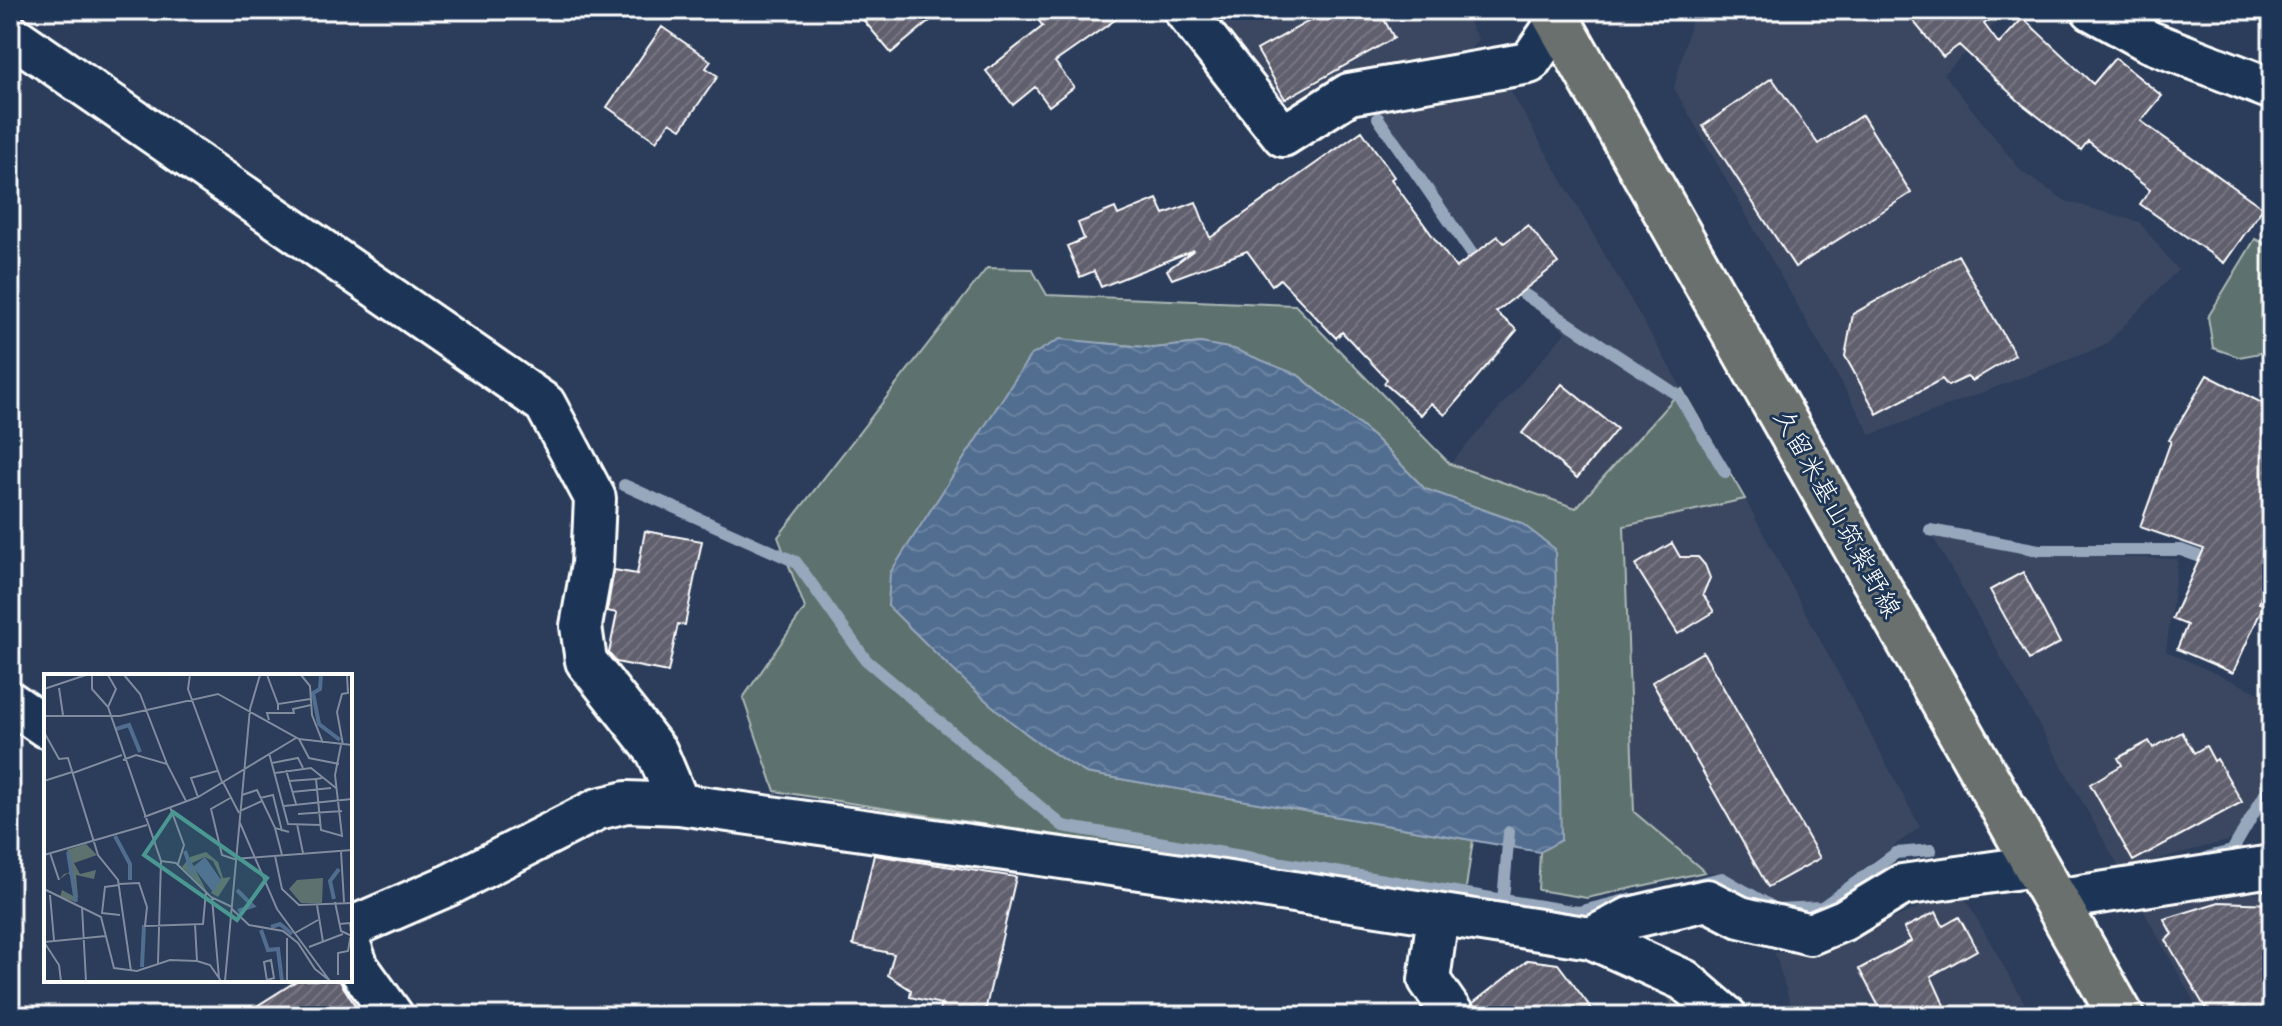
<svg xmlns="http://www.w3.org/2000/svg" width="2282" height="1026" font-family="Mynerve,'Klee One',sans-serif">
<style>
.built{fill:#3b4760}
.industrial{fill:url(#industrial-grid)}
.grass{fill:#5d726e;stroke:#aeb8b6;stroke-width:2}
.water{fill:url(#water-waves);stroke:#97a7bc;stroke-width:2}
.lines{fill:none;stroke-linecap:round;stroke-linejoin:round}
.stream{stroke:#97a7bc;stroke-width:12}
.building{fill:url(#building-hatch);stroke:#fff;stroke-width:2}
.street-casing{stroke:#fff;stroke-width:46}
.primary-casing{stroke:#fff;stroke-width:50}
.street{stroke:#1d3557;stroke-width:40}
.primary{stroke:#6b706d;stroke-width:44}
.labels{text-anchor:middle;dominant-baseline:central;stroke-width:6;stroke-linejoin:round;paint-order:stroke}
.street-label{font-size:26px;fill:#fff;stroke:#1d3557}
.inset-river{fill:none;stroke:#516d90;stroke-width:4}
.inset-road{fill:none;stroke:#808b9d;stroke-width:2}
.view{fill:#4b9892;fill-opacity:0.15;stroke:#4b9892;stroke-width:4}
.inset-edge{fill:none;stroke:#fff;stroke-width:4}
</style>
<defs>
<pattern id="industrial-grid" width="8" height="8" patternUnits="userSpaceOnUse" patternTransform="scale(2)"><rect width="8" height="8" fill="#3b4760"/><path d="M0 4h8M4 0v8" fill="none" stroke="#586378"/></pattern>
<pattern id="water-waves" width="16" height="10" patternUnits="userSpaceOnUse" patternTransform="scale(2)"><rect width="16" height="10" fill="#516d90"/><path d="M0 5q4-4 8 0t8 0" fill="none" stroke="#6b83a1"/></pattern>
<pattern id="building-hatch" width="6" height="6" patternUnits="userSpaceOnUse" patternTransform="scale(2)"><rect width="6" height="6" fill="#615e6d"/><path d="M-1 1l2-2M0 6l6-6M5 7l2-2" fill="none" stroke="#797683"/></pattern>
</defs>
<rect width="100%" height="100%" fill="#2b3d5b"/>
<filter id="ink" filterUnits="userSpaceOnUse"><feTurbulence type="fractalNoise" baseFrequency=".0125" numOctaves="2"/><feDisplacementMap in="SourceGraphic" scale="16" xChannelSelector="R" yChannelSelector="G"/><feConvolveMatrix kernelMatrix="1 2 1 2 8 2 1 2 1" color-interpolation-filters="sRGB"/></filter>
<g filter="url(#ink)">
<path class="built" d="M1207,10h255l16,29 -13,18 -158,49 -30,-4z
M1694,10h315l-65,64 78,98 44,29 73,21 39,48 -74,76 -233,89 -197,-347z
M1506,83l176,306 -106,120 -126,-45 116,-132 -91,-70 -110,-158z
M1745,499l175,328 -102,75 -41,1 -53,-30 -19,-1 -71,-60 -10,-286z
M1932,535l107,19 139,5 -12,92 106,48v75l-41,66 -111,29z
M1960,889l72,127h-238l-19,-63 64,-10z
M2228,891l44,4v121h-70l-60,-108z"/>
<path class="industrial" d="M1675,995l26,21h-46z"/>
<path class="grass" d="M2255,239l17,8v104l-33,6 -26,-9 -5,-31z
M987,268l45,1 15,26 248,10 155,159 126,44 106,-119 63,110 -121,27 10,286 71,60 -118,26 -49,-8 2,-38 21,-13 -40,-316 -96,-34 -51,-52 -76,-62 -97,-32 -47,5 -50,-5 -18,430 387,67 -9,61 -689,-110 -32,-93 62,-90 -27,-71z"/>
<path class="water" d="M1060,339l94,9 47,-5 33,6 64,26 76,62 51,52 96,34 34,26 6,291 -21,12 -454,-79c-75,-41 -137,-107 -198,-167l2,-33 140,-217z"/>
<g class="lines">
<path class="stream" d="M1378,118l103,149
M1507,283l172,113 46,76
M624,485l172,77 70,98 197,166 440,74
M1930,530l109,20h142l34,12
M1509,832l-6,68 75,12 52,-13
M2208,857l24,-6 40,-69
M1695,884l27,-6 54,31 46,-2 74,-54 35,-3"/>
</g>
<path class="building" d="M855,10h88l-52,43z
M1030,10h99l-74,52 19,25 -25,19 -14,-19 -22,18 -27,-34 57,-45z
M1329,10h50l15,28 -109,61 -28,-49z
M1904,10h98l-18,14 15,20 24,-26 70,66 22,-26 47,38 -21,25 122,87 -39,55 -84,-59 10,-14 -62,-49 -7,9 -59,-46 -63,-59 -16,12z
M662,27l49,34 -5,7 12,8 -37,53 -11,-7 -14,19 -49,-34z
M1772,78l46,66 44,-29 49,78 -116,74 -92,-141z
M1362,131l32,46 -3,2 65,89 42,-32 6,7 24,-18 30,38 -62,49 21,18 -72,85 -14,-12 -10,12 -37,-32 3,-4 -45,-47 -6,6 -56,-59 -8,6 -25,-34 -75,28 -5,-9 27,-20 -93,37 -7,-16 -14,6 -13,-31 17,-7 -6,-16 37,-15 3,7 39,-16 7,15 32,-12 14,36z
M1958,255l57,100 -43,26 -5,-4 -19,9 -6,-7 -65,35 -32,-58 8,-42z
M2207,375l65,33v162l-13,33 5,1 -31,69 -56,-24 10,-24 -15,-6 32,-70 -64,-22 31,-86 -2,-1z
M1562,384l55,45 -40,49 -55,-45z
M645,531l57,10 -17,84 -7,-1 -10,48 -52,-10 -7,-9 8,-40 -10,-2 7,-41 23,4z
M1672,543l8,14h18l7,8 5,13 -7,16 11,18 -36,22 -43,-69z
M2023,572l37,71 -31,17 -39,-70z
M1703,652l117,206 -52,29 -116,-205z
M2182,732l12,21 12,-7 8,15 3,-2 25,43 -109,59 -43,-77 32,-19 -4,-7 31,-17 4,7z
M874,855l142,22 -32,139h-46l3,-12 -31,-7 1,-7 -23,-15 6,-21 -41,-9z
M2219,902l53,2v99l-23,13h-39l-44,-76 6,-6 -8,-15z
M1936,912l7,14 16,-9 18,33 -46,26 18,40h-65l-25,-47 52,-28 -7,-13z
M1528,960l30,4 39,52h-120l-4,-13z
M298,980h41l23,36h-121z"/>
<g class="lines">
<g class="street-casing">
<path id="street" d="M1184,10l99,126 66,-42 180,-31 29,-42
M2092,10l58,32 122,47
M10,34l535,370 50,94 -3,67 -11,61 5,35 71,91 22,52
M10,702l36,25
M2055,900l210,-33 7,3
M1438,915l-9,65 25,36
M350,928l97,-42 151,-77 28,-7 53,2 531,75 381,59 93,42 42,36
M1591,938l39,-20 77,-18 33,17 70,17 34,-14 58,-35 133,-19
M350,945l8,22 35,49"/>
</g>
<g class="primary-casing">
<path id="primary" d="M1552,10l569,1006"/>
</g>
<use href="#street" class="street"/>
<use href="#primary" class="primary"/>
</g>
</g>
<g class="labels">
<g class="street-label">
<text transform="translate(1836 514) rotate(61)">久留米基山筑紫野線</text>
</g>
</g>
<g transform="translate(44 674)">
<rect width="308" height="308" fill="#2b3d5b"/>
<path d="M42,170l11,11 -23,8 6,11 16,-4 -2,9 -18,-4 2,22 -2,5 -16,-5 2,-7 15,8 -3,-19 -6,-6 -9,7 5,-6 9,-3 -6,-21zM162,178l12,10 5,16 8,-1 -13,20 -7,-4 10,-15 -8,-17 -8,-4 -13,6 15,29 -25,-25 8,-10zM279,204l-1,25h-21l-12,-14 8,-9z" fill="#5d726e"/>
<path d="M161,183l16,23 -8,12 -20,-25z" fill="#516d90"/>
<path class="inset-river" d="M277,1l-1,14 -7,4 6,31 21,16M72,55l13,-4 11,27M71,162l15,28v16M141,177l8,24M24,178l8,50M193,216l16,16 -15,5M290,225l-4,-18 9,-12M227,253l9,-3 12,10M217,256l7,20 10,-1 4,32M98,293l2,-42"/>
<path class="inset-road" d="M48,1v14l16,18 53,154 -3,102M80,1l16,19 27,70M146,1l-2,14 34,93M223,1l11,29M257,1l9,11 2,29 11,28M15,14l4,27M0,15l42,-14M64,33l8,-18 -8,-14M234,36v-6l32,-5M0,42h76l98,-22 81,45 53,6M225,46l-2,-7h27l-1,-4 18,-4M0,58l15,27 9,-1 30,97 20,25 13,91M255,65l10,19 30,6M299,71l-6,-33 5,-18 6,-1 -1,-18M225,79l19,71 33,1M79,86l13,-5 31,9 19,37M228,89l26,-5 5,10M242,96l10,34M29,99l49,-18M231,99l36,-5 25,20M278,104l-6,1 5,51 21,6 -7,-61 6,-30M0,107l28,-9M245,107l27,-2M179,108l16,31M248,118l39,-4M198,121l15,-5 18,38 14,4M154,123l-7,-19 26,-7M188,123l-21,12 11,46 12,4 118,-9M216,124l13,-3 9,36M240,132l68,-7M126,133l14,38 -6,19M196,137l22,-10M254,140l44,-3M100,143l54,-20 98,-59M196,149l37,86 53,72M253,150l6,29M231,154l7,27M297,177l3,51M6,179l9,27M0,181l103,-30M231,182l7,33 17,16 53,-2M117,187l15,2 35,34 21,10M75,210l20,-1 8,24 -2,19 58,-2 3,-33M75,211l-14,2 -3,26 18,2M0,215l57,28 13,51 23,3 33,-11 27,1 13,4 11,16M6,221l4,45M168,224l7,80M291,228l6,29 11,5M273,231l6,37M38,233l4,74M188,235l17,16 34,6 15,12 17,26 14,11M151,250l2,37M251,259l23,-13M0,268l62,-6M0,268l15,23 2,16M265,273l34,-13M294,301v-22l10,-2 3,-17 -1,-11 -11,1M181,307l25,-272 10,-34M223,307l-3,-19 7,-2 3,18 -7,2M243,307v-43"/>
<path class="view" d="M129,138l94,66 -30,42 -93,-65z"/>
<rect width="308" height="308" class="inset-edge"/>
</g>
<rect width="2282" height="1026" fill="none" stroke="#1d3557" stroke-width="40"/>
<rect x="20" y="20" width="2242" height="986" fill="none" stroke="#fff" stroke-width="3" filter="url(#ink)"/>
</svg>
